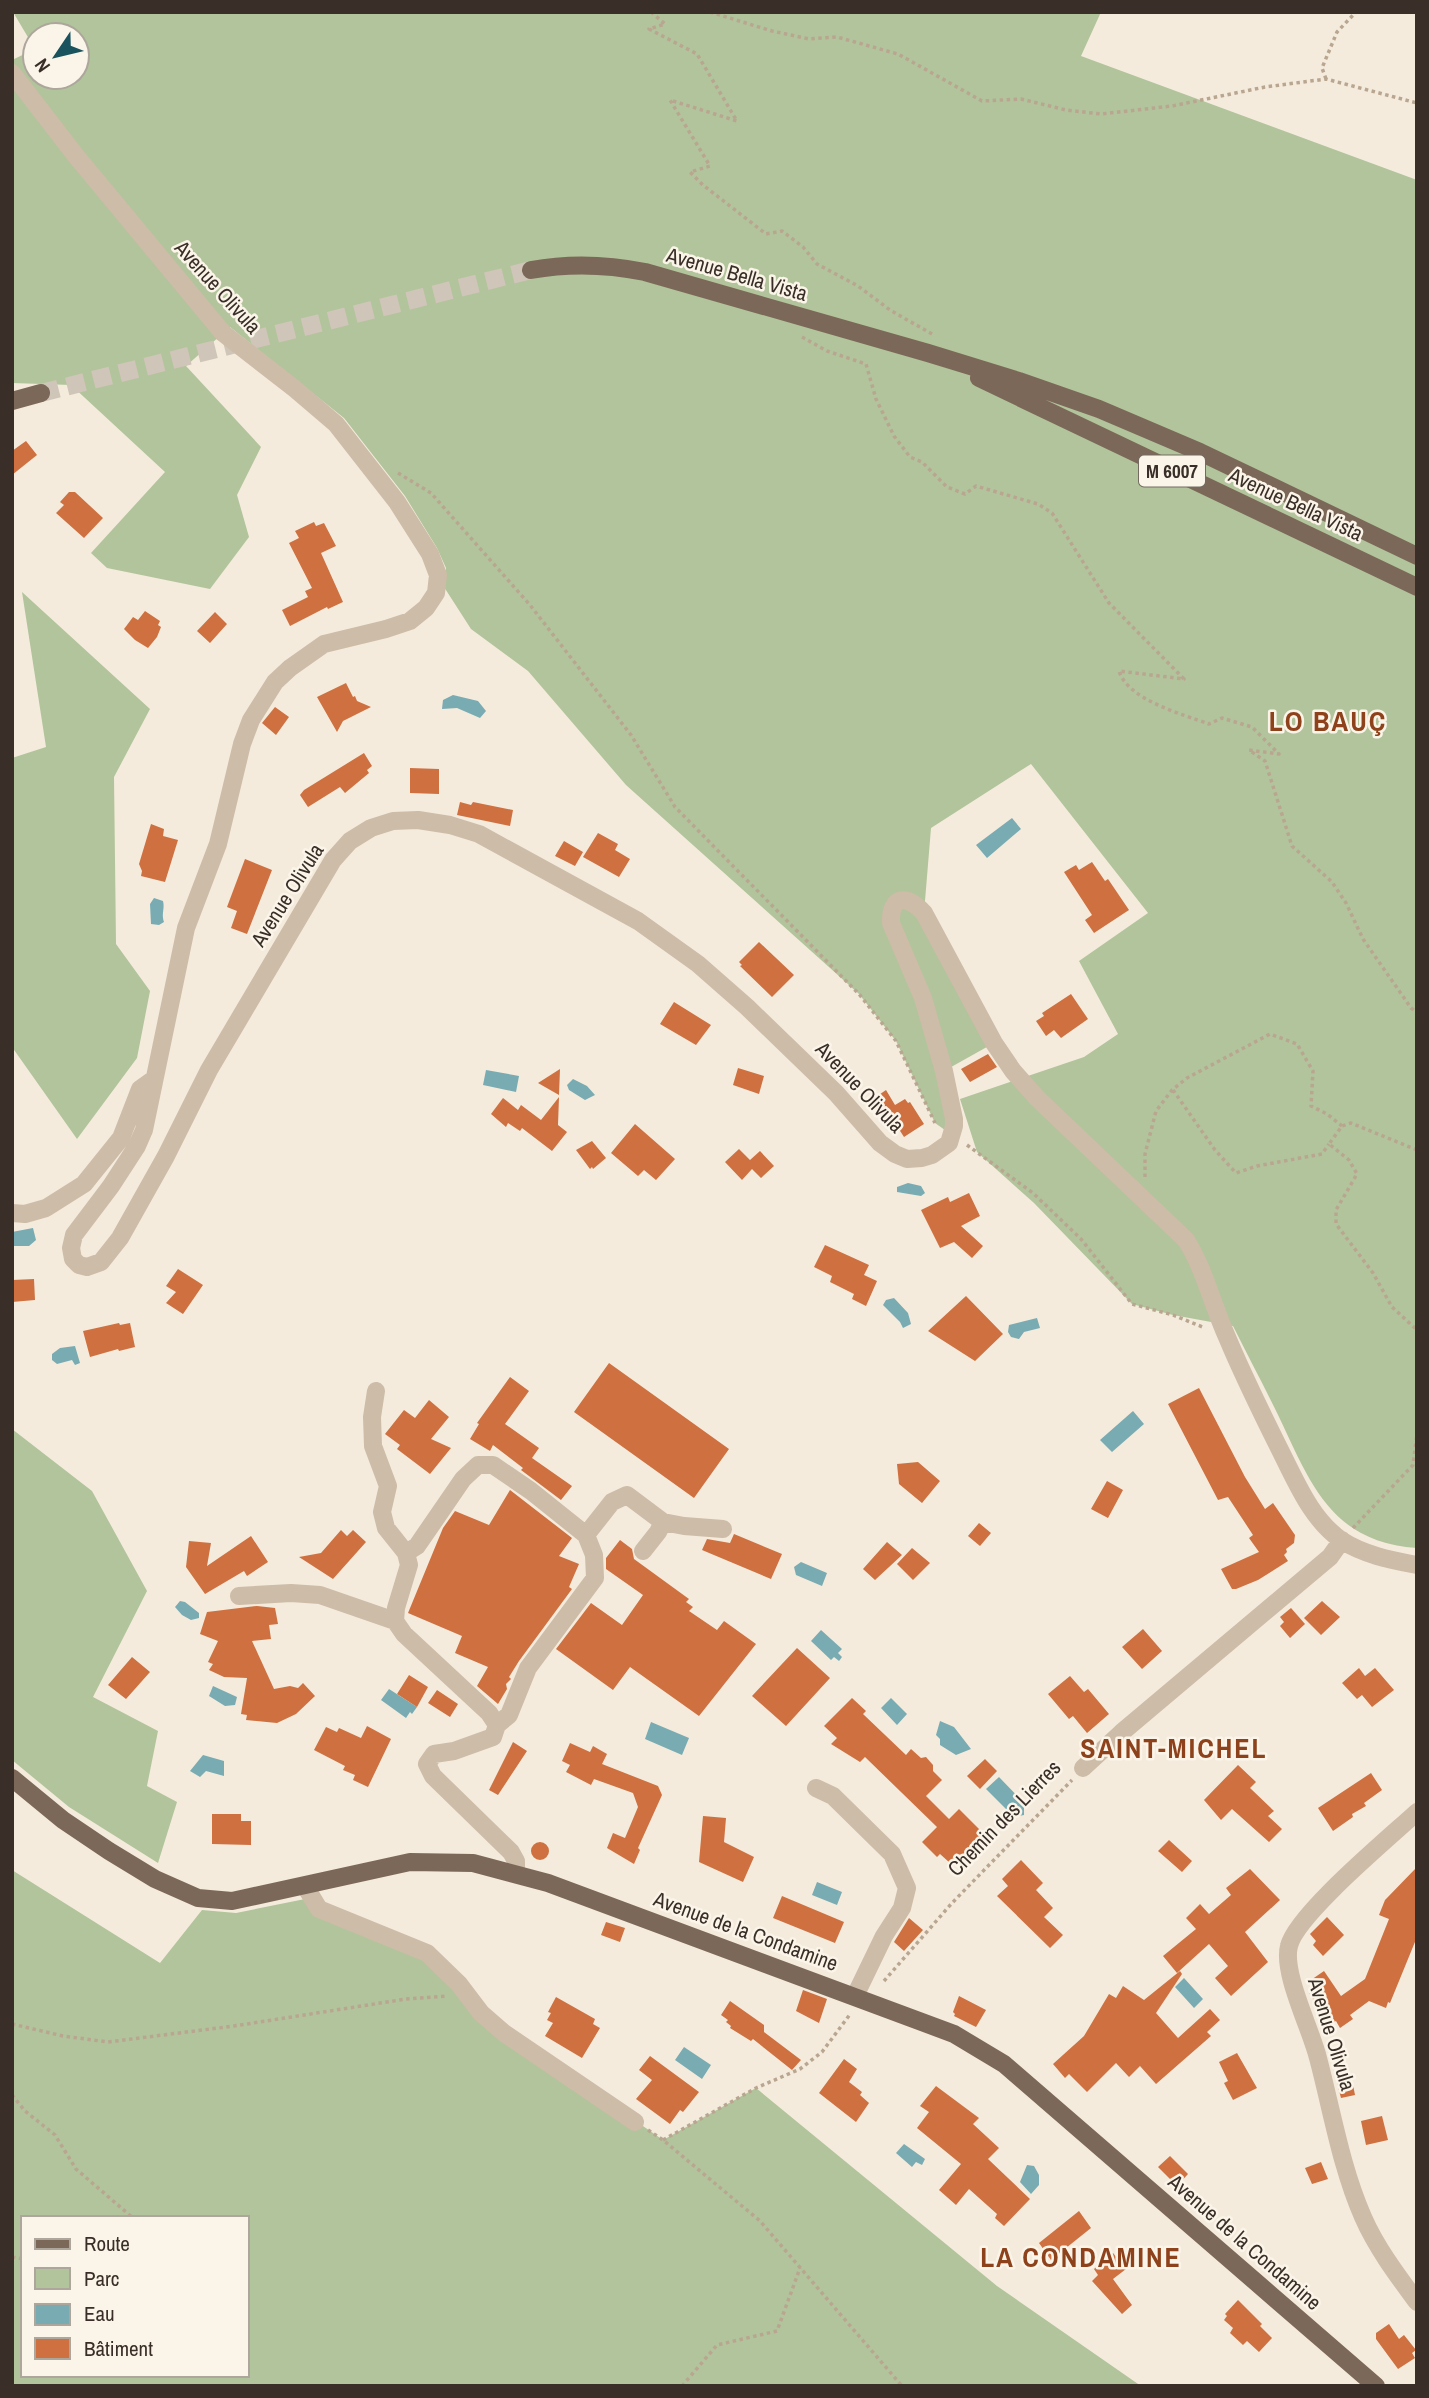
<svg xmlns="http://www.w3.org/2000/svg" width="1429" height="2398" font-family="'Archivo Narrow',sans-serif">
<style>
.green{fill:#b2c49b;fill-rule:evenodd}
.water{fill:#79abb3}
.building{fill:#ce7040}
.lines{fill:none;stroke-linecap:round;stroke-linejoin:round}
.major-tunnel{stroke:#cfc5b8;stroke-width:18;stroke-dasharray:18 9;stroke-linecap:butt}
.path{stroke:#b9a691;stroke-width:3.5;stroke-dasharray:3.5 3.5;stroke-linecap:butt}
.minor{stroke:#cdbca7;stroke-width:18}
.major{stroke:#7c6858;stroke-width:18}
.labels{text-anchor:middle;dominant-baseline:central;stroke-width:5;stroke-linejoin:round;paint-order:stroke}
.shield{fill:#fbf5e9;stroke:#736a62;stroke-width:2}
.shield-label{font-size:19px;font-weight:bold;fill:#392f28}
.street-label{font-size:21px;fill:#392f28;stroke:#fbf5e9}
.district-label{font-size:28px;font-weight:bold;letter-spacing:2px;fill:#8e421b;stroke:#fbf5e9}
</style>
<rect width="100%" height="100%" fill="#f4ebdc"/>
<path class="green" d="M13,12h1088l-20,44 336,124v1368c-86,-6 -106,-64 -138,-131 -15,-31 -31,-61 -46,-91l-60,-11 -41,-11 -98,-101 -57,-51 -17,-53 124,-42 34,-23 -39,-73 69,-48 -117,-149 -100,64 -7,85 70,130 -50,28 8,64 -17,-12 -39,-82 -37,-47 -233,-209 -98,-114 -57,-42 -27,-42 2,-19 -9,-20 -32,-52 -61,-78 -114,-91 -44,39 75,81 -24,48 12,42 -39,52 -103,-21 -16,-15 74,-81 -94,-87 -59,-2v-323l23,-11zM35,35h42v42h-42z
M22,592l128,117 -36,68 2,167 34,47 -13,67 -60,81 -65,-92v-289l34,-11z
M12,1429l80,62 55,100 -54,106 65,34 -11,55 30,16 -19,61 -89,-56 -57,-47z
M12,1870l148,93 42,-53 34,3 74,-15 117,55 54,60 182,127 93,-52 241,198 144,100h-1129zM23,2218h224v157h-224z"/>
<path class="water" d="M453,695l25,6 8,10 -6,7 -23,-10 -15,1 1,-9z
M1012,818l9,11 -34,29 -11,-13z
M154,898l9,3c2,8 -2,13 1,21l-5,3 -8,-1 -1,-20z
M486,1070l33,6 -3,16 -33,-7z
M573,1079l14,7 8,9 -10,5 -16,-10 -2,-5z
M908,1183l13,3 4,7 -4,3 -24,-4v-5z
M33,1228l3,12 -7,6h-17v-14z
M894,1298l14,15 3,11 -8,4 -3,-6 -17,-17 3,-5z
M1037,1318l3,10 -16,4 -5,7 -8,-2 -3,-5 1,-7z
M75,1346l5,17 -5,2 -3,-5 -15,4 -5,-4v-6l8,-6z
M1133,1411l11,13 -32,28 -12,-12z
M801,1562l26,11 -5,13 -26,-11 -2,-8z
M180,1601l5,1 14,11v5l-8,2 -9,-5 -7,-8z
M821,1630l21,19 -4,4 4,4 -3,4 -5,-4 -3,3 -20,-19z
M213,1686l24,11 -2,8 -10,1 -16,-10z
M389,1689l28,18 -5,7 -2,-2 -4,6 -25,-18z
M891,1698l16,16 -10,11 -16,-17z
M940,1721l14,6 17,22 -15,6 -16,-10v-6l-4,-4z
M651,1722l38,16 -7,17 -37,-16z
M203,1755l21,6v15l-18,-5 -6,6 -10,-6z
M999,1777l27,28 -2,2v8l-10,2 -28,-28z
M817,1882l25,10 -5,13 -25,-10z
M1184,1978l19,21 -9,9 -19,-21z
M684,2047l27,18 -9,14 -27,-19z
M904,2144l21,15 -3,6 -6,-3 -4,5 -16,-14z
M1027,2165l7,1 5,9v10l-8,9 -11,-12z"/>
<path class="building" d="M26,441l11,14 -25,20v-24z
M69,492h6l28,26 -19,20 -28,-25 8,-8 -4,-3z
M314,522l2,4 8,-3 12,23 -15,7 22,49 -15,7 -1,-2 -37,19 -8,-16 26,-13 -3,-6 7,-3 -23,-45 10,-5 -4,-7z
M145,611l15,10 -2,4 3,2 -4,10 -9,11 -13,-8 -11,-11 9,-12 5,3z
M215,612l12,12 -17,19 -13,-12z
M346,683l7,14 2,-1 2,5 14,6 -28,14 -6,11 -20,-35z
M275,707l14,10 -13,18 -14,-12z
M364,753l8,13 -5,4 2,3 -24,20 -5,-6 -32,20 -8,-12 4,-5z
M410,768l29,1v25l-29,-1z
M460,802l11,3 2,-3 40,8 -3,16 -53,-11z
M151,824l13,5 -1,7 15,4 -13,42 -24,-6 1,-5 -3,-7z
M598,833l20,11 -3,6 15,9 -11,18 -36,-20z
M564,841l19,11 -8,14 -20,-10z
M245,859l27,11 -25,64 -16,-6 6,-17 -10,-4z
M1092,862l13,19 3,-2 21,31 -35,23 -9,-13 7,-5 -28,-43 12,-7 3,5z
M759,942l35,33 -22,22 -32,-31 2,-1 -3,-3z
M1071,994l17,25 -27,19 -7,-8 -8,6 -10,-15 8,-5 -2,-3z
M674,1002l37,23 -15,20 -36,-21z
M988,1054l9,13 -27,15 -9,-13z
M738,1068l26,8 -5,18 -26,-9z
M560,1069l-1,26 -21,-12z
M886,1090l9,15 10,-6 3,4 2,-1 14,22 -20,13 -11,-17 -6,2 -14,-23z
M559,1097l-1,28 9,7 -15,19 -30,-23 -2,3 -12,-8 -2,4 -15,-13 12,-16 15,12 3,-5 20,15z
M635,1124l40,35 -19,21 -12,-10 -6,6 -27,-23z
M592,1141l14,17 -13,11 -1,-2 -2,2 -14,-19z
M739,1149l11,11 10,-9 14,15 -13,12 -9,-9 -10,11 -17,-18z
M969,1193l11,23 -19,10 22,20 -11,12 -18,-16 -14,6 -19,-38 27,-13 2,5z
M825,1245l44,20 -5,10 13,6 -11,25 -14,-7 2,-5 -24,-12 2,-6 -18,-9z
M178,1269l25,16 -20,29 -17,-11 10,-11 -10,-6z
M34,1279l1,21 -23,2v-22z
M966,1296l37,38 -28,27 -47,-30z
M119,1323l1,2 10,-2 5,24 -16,4 -1,-2 -28,8 -7,-26z
M609,1363l120,86 -35,49 -120,-86z
M510,1377l19,14 -24,33 34,24 -7,10 40,28 -11,14 -40,-30 2,-2 -30,-23 -3,6 -20,-12 9,-15 -2,-1z
M1199,1388l46,89 20,32 8,-6 22,32 -1,8 -8,6 1,3 -3,3 4,6 -30,19 -22,9h-4l-11,-20 38,-17 -10,-14 4,-3 -25,-38 -10,3 -50,-96z
M429,1400l20,17 -18,22 20,9 -21,26 -33,-25 3,-4 -15,-11 19,-24 11,8z
M918,1462l22,19 -18,22 -23,-19 -2,-20z
M1107,1481l16,9 -15,28 -17,-9z
M510,1490l62,48 -13,18 20,8 -10,23 3,2 -53,72 -10,16 2,2 -5,5 1,5 -9,15 -21,-18 11,-19 -33,-14 7,-17 -54,-23 35,-85 12,-17 34,14z
M979,1523l12,10 -11,13 -12,-10z
M341,1530l6,6 6,-6 13,12 -33,37 -34,-22 22,-4z
M734,1534l48,20 -11,25 -69,-29 5,-11 23,4z
M251,1536l17,26 -21,14 -3,-5 -39,23 -19,-27 3,-26 22,2 -4,23z
M620,1540l12,9 2,10 55,40 -3,3 7,5 -4,4 28,19 7,-9 32,23 -57,72 -69,-49 -17,23 -57,-41 35,-46 31,22 21,-30 -37,-26v-11z
M887,1542l15,13 -27,25 -12,-11z
M912,1548l18,15 -17,17 -16,-16z
M1322,1601l18,16 -19,18 -17,-17z
M257,1606l18,2 3,16 -9,1 2,14 -19,2 22,48 16,-3 8,2 5,-5 12,13 -19,18 -19,9 -31,-3 1,-5 -6,-1 6,-36 -23,-1 -15,-7 4,-6 -5,-2 10,-21 -18,-7 7,-22z
M1291,1608l14,16 -15,14 -10,-12 4,-4 -4,-5z
M1143,1629l19,22 -20,18 -20,-22z
M797,1648l33,30 -44,48 -34,-30z
M132,1657l18,15 -24,27 -18,-14z
M1359,1668l6,8 10,-8 19,22 -22,17 -10,-12 -5,4 -15,-16z
M409,1675l19,12 -11,20 -20,-13z
M1070,1676l14,16 4,-3 21,25 -22,19 -14,-17 -4,3 -21,-25z
M437,1690l21,14 -8,13 -22,-14z
M852,1698l14,13 -3,3 43,41 5,-6 10,9 5,-1 7,8v6l9,9 -16,16 23,23 10,-10 29,29 -22,24 -7,-8 -9,9 -10,-9 -3,3 -15,-15 15,-15 -72,-70 -5,5 -29,-18 6,-6 -13,-12z
M367,1726l24,13 -23,48 -15,-7 2,-5 -12,-5 2,-4 -31,-16 12,-23 11,5 2,-4 22,10z
M513,1742l14,9 -29,44 -9,-5z
M570,1743l20,9 3,-6 14,8 -5,10 56,22 4,9 -24,53 2,2 -6,14 -27,-16 6,-15 12,5 13,-31 -5,-14 -39,-14 -3,6 -25,-13 4,-7 -8,-4z
M985,1759l12,12 -17,18 -13,-13z
M1238,1765l18,17 -6,6 24,23 -6,5 14,13 -13,13 -37,-33 -11,11 -17,-20z
M1371,1773l11,17 -18,13 2,3 -14,8 1,3 -20,14 -15,-23z
M212,1814h29v7h10v24l-39,-1z
M703,1816l23,2 -2,24 30,15 -11,25 -44,-20z
M1169,1840l23,21 -10,11 -24,-21z
M531 1851a9 9 0 1 1 18 0a9 9 0 1 1-18 0Z
M1021,1860l22,23 -7,7 17,18 -9,9 19,18 -13,13 -53,-52 11,-10 -6,-7z
M1417,1867v70l-27,66 -2,-1 -2,6 -17,-7 -19,14 3,4 -13,9 -4,-7 -7,3 -20,-31 5,-3 -6,-8 16,-11 17,25 24,-17 24,-60 -10,-4 6,-15z
M1250,1869l30,31 -35,32 23,30 -37,34 -16,-18 13,-12 -19,-22 -32,29 -14,-17 33,-27 -10,-11 14,-14 9,10 22,-19 -5,-7z
M782,1896l62,26 -9,21 -62,-25z
M1327,1917l17,18 -21,21 -10,-11 3,-4 -6,-7z
M909,1918l14,12 -19,21 -10,-9z
M606,1922l19,6 -5,14 -19,-7z
M1180,1971l2,3 -26,39 22,25 32,-29 10,11 -13,12 4,4 -55,48 -16,-18 -11,11 -13,-14 -29,29 -18,-18 -4,4 -12,-14 31,-28 25,-42 7,4 7,-12 21,14z
M803,1990l24,9 -8,24 -23,-12z
M959,1996l27,14 -10,17 -22,-11 1,-2 -2,-2z
M556,1997l39,22 -2,5 7,4 -18,30 -37,-22 8,-13 -6,-3 4,-7 -3,-1z
M730,2001l34,24v7l37,28 -9,10 -39,-31 -2,2 -21,-13 1,-2 -5,-4 2,-2 -7,-5z
M1237,2053l20,35 -24,12 -9,-17 4,-2 -9,-19z
M650,2056l49,36 -16,20 -3,-2 -10,14 -34,-25 16,-19 -13,-10z
M844,2059l13,10 -8,13 13,10 -2,3 9,8 -13,19 -37,-29z
M1349,2080l4,5 2,10 -14,3 -4,-15z
M936,2086l43,32 -6,6 26,24 -11,11 42,40 -26,27 -9,-8 2,-4 -28,-25 -13,16 -17,-15 22,-26 -44,-36 12,-16 -9,-6z
M1382,2116l6,24 -22,5 -5,-24z
M1170,2156l18,18 -11,12 -19,-19z
M1321,2162l7,17 -16,5 -7,-16z
M1079,2211l12,17 -40,32 -12,-17z
M1113,2253l13,16 -13,10 19,26 -10,9 -30,-33 6,-6 -4,-6z
M1238,2300l24,24 -2,2 12,12 -13,14 -12,-11 -4,4 -13,-12 3,-5 -9,-8 3,-4 -2,-2z
M1389,2324l10,15 5,-4 12,15 -4,3 3,5 -17,11 -22,-30v-6z"/>
<g class="lines">
<path class="major-tunnel" d="M41,393l490,-123"/>
<path class="path" d="M651,12l14,12 -16,5 48,25 40,67 -67,-21 40,66 -20,6 13,13 63,49 16,-3 21,16 14,17 41,22 32,24 42,24
M710,12l62,19 37,8 28,-2 61,17 84,47 39,-2 45,11 35,4 71,-8 93,-19 61,-8 91,24
M1326,79l-4,-11 15,-36 19,-20
M802,337l25,14 39,13 10,35 18,37 16,21 12,5 25,25 18,7 11,-8 62,18 14,9 57,90 75,76 -65,-8c9,29 63,43 90,53l13,-6 30,9 27,27 -30,-4 16,11 27,85 40,36 14,21 17,36 48,69 6,4
M398,473l33,20 99,112 101,130 44,72 184,187 37,47 39,82
M1173,1090l42,60 21,23 21,-7 65,-12 7,-10
M967,1145l66,48 48,46 51,65 41,11 32,13
M1417,1150l-66,-27 -9,3 -13,18 20,16 8,14 -21,36v14l37,49 19,34 25,23
M1145,1177v-23l11,-43 16,-21 15,-12 83,-44 27,10 16,27 -2,35 16,8 15,12
M1353,1528l60,-63 4,-31
M884,1981l68,-78 120,-123
M12,2024l51,12 45,6 126,-16 172,-27 41,-3
M12,2095l13,16 30,24 21,34 57,49
M648,2130l15,10 97,81 142,165
M663,2140l93,-52 44,-19 22,-17 29,-39
M12,2257l11,2
M682,2386l35,-41 60,-14 23,-63"/>
<path class="minor" d="M12,73l64,83 147,177 72,56 41,35 61,78 33,52 8,21 -2,18 -10,15 -16,13 -24,8 -62,15 -34,24 -15,14 -24,38 -9,24 -24,100 -32,84 -42,202 -7,16 -26,40 -37,49 -3,13 2,11 6,6 8,2 14,-5 19,-24 46,-82 43,-86 124,-210 17,-19 21,-13 22,-7 25,-1 32,5 29,9 159,87 60,43 49,43 89,86 44,50 15,11 12,5 15,-1 10,-3 17,-12 5,-17v-7l-10,-48 -21,-73 -32,-75c-1,-29 17,-28 33,-10l70,130 19,28 24,27 149,142c19,30 26,64 41,97 17,41 37,81 57,121 15,30 29,62 57,82 23,15 50,20 76,25
M12,1213l13,1 21,-6 38,-24 37,-46 19,-49 14,-10
M376,1391l-4,26 1,29 15,40 -6,26 4,16 20,25 3,12 -13,43 -1,13 9,13 85,79 8,12 -4,12 -39,14 -20,3 -7,10 6,12 78,76 5,9v12
M586,1535l26,-33 15,-7 36,27 21,4 39,3
M643,1551l15,-19 5,-10
M406,1553l11,-7 46,-67 15,-14h15l38,26 55,44 8,20 1,23 -67,90 -19,47 -12,10
M239,1596l52,-3 29,2 75,26
M1083,1768l38,-35 209,-176 12,-17
M816,1788l17,8 59,58 15,34 -5,20 -18,28 -29,60
M1417,1812c-27,25 -121,103 -128,134 -7,27 22,83 29,112 14,53 23,109 45,159 13,30 34,58 54,85
M305,1886l14,23 108,44 32,31 22,29 23,20 131,89"/>
<path class="major" d="M531,270c38,-7 75,-6 114,2l283,81 91,28 80,28 101,43 217,104
M979,378l438,209
M12,401l29,-8
M12,1778l51,42 46,31 46,28 43,19 34,3 178,-39 63,1 75,20 406,151 50,30 372,322"/>
</g>
<g class="labels">
<rect class="shield" x="1139" y="455.5" width="66" height="31" rx="5"/>
<g class="shield-label">
<text x="1172" y="471">M 6007</text>
</g>
<g class="street-label">
<text transform="translate(737 274) rotate(16)">Avenue Bella Vista</text>
<text transform="translate(218 287) rotate(48)">Avenue Olivula</text>
<text transform="translate(1296 504) rotate(25)">Avenue Bella Vista</text>
<text transform="translate(287 895) rotate(-58)">Avenue Olivula</text>
<text transform="translate(860 1087) rotate(46)">Avenue Olivula</text>
<text transform="translate(1004 1818) rotate(-46)">Chemin des Lierres</text>
<text transform="translate(746 1931) rotate(20)">Avenue de la Condamine</text>
<text transform="translate(1332 2034) rotate(73)">Avenue Olivula</text>
<text transform="translate(1245 2242) rotate(41)">Avenue de la Condamine</text>
</g>
<g class="district-label">
<text x="1328" y="721">LO BAUÇ</text>
<text x="1174" y="1748">SAINT-MICHEL</text>
<text x="1081" y="2257">LA CONDAMINE</text>
</g>
</g>
<rect width="1429" height="2398" fill="none" stroke="#392f28" stroke-width="28"/>
<rect x="21" y="2216" width="228" height="161" fill="#fbf5e9" stroke="#ada69c" stroke-width="2"/>
<rect x="35" y="2239" width="35" height="10" fill="#7c6858" stroke="#ada69c" stroke-width="2"/>
<text x="84" y="2251" font-size="21" fill="#392f28">Route</text>
<rect x="35" y="2268" width="35" height="21" fill="#b2c49b" stroke="#ada69c" stroke-width="2"/>
<text x="84" y="2286" font-size="21" fill="#392f28">Parc</text>
<rect x="35" y="2304" width="35" height="21" fill="#79abb3" stroke="#ada69c" stroke-width="2"/>
<text x="84" y="2321" font-size="21" fill="#392f28">Eau</text>
<rect x="35" y="2338" width="35" height="21" fill="#ce7040" stroke="#ada69c" stroke-width="2"/>
<text x="84" y="2356" font-size="21" fill="#392f28">Bâtiment</text>
<g transform="translate(56 56) rotate(235)"><circle r="33" fill="#fbf5e9" stroke="#ada69c" stroke-width="2"/>
<path d="M0-5L12 26L0 18L-12 26Z" fill="#1a535e"/>
<text y="-10" font-size="19" font-weight="bold" text-anchor="middle" fill="#392f28">N</text>
</g>
</svg>
